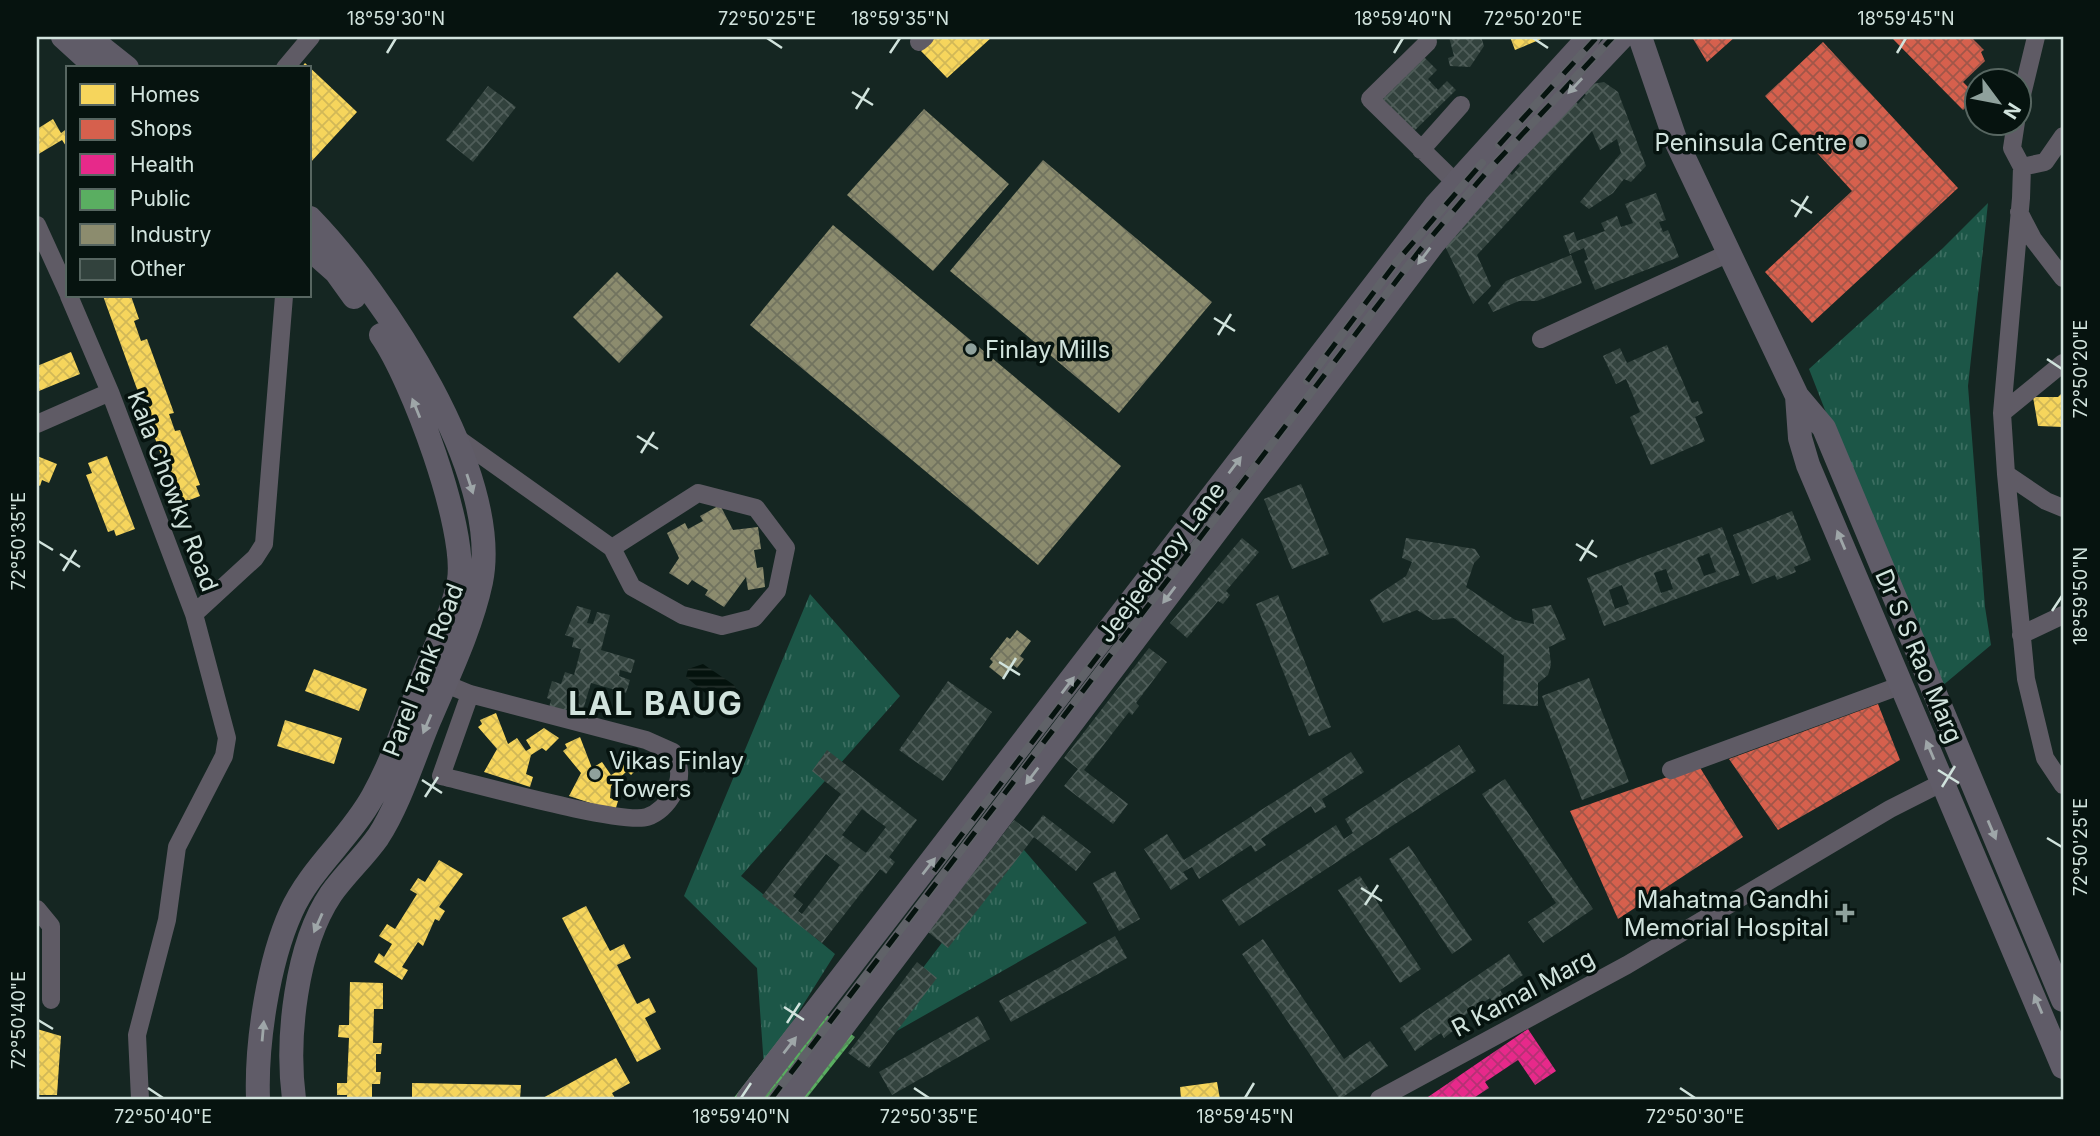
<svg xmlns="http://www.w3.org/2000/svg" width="2100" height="1136" font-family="Inter,sans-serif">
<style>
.park{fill:url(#park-tufts)}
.water{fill:url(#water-rules)}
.homes{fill:url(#homes-cross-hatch)}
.shops{fill:url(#shops-cross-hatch)}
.health{fill:url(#health-cross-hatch)}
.public{fill:url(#public-cross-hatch)}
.industry{fill:url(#industry-cross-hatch)}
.building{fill:url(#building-cross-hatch);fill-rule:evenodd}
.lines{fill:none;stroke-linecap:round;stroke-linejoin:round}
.street{stroke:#5f5b65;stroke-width:18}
.secondary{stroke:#605c68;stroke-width:24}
.rail-casing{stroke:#606268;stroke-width:8}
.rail{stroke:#06130f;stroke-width:5;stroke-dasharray:16;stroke-linecap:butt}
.oneway{fill:#9ea6a8}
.ticks{fill:none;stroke:#d1e3dd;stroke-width:2.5}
.poi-dot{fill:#8fa19c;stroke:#06130f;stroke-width:2.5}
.labels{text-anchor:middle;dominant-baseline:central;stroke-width:7;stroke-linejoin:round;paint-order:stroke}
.poi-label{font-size:24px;fill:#d1e3dd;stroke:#06130f;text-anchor:end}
.street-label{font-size:24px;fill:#d1e3dd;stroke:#06130f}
.district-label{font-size:32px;font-weight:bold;letter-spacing:2px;fill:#d1e3dd;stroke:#06130f}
.neatline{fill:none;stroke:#d1e3dd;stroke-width:2.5}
.ticks-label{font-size:18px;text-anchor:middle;fill:#d1e3dd}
</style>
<defs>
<pattern id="park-tufts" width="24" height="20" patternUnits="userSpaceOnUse" patternTransform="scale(1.75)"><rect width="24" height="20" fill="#1c5647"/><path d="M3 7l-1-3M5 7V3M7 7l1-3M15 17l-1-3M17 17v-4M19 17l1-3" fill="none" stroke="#3c6e61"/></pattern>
<pattern id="water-rules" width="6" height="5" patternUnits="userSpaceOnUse" patternTransform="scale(1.75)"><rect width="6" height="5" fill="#04120d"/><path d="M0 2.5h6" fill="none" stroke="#283430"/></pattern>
<pattern id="homes-cross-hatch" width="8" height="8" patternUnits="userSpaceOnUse" patternTransform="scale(1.75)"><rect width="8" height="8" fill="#f6d55c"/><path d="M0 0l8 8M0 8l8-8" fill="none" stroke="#d1b857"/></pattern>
<pattern id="shops-cross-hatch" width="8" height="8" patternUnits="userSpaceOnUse" patternTransform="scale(1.75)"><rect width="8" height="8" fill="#d6604d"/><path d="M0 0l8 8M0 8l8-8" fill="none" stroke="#a15649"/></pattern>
<pattern id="health-cross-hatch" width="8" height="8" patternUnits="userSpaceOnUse" patternTransform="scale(1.75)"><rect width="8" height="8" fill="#e7298a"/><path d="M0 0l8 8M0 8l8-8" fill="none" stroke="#b53174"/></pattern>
<pattern id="public-cross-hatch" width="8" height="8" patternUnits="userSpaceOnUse" patternTransform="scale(1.75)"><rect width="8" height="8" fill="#5aae61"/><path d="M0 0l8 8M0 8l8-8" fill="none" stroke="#528e58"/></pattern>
<pattern id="industry-cross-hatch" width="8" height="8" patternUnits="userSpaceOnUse" patternTransform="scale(1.75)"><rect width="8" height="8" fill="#8c8c6e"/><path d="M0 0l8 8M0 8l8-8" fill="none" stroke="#71735f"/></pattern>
<pattern id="building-cross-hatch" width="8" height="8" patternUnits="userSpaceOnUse" patternTransform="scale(1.75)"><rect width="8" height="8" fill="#32423d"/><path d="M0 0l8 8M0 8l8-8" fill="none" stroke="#4f5d59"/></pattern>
</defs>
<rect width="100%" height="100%" fill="#152622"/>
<path class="park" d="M1988,203l-20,183 17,221 6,38 -56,47 -126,-323 134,-121z
M810,594l90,102 -159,180 94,78 -71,113 -7,-99 -73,-72z
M1018,843l69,80 -229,130z"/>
<path class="water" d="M703,664l31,21 4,8 -4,7 -13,6 -35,-29 2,-8z"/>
<path class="homes" d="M936,37h56l-45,41 -26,-27z
M1510,37h36l-31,13z
M305,63l52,49 -47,51v-95h-9z
M53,119l8,14 7,-5v21l-6,-9 -25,15v-26z
M103,296h28l8,23 -5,2 7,20 6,-2 27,74 -5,1 6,17 5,-1 20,55 -4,1 4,10 -21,8z
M71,352l9,22 -41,17 -2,-25z
M2063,392v35l-25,-1 -5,-29h25z
M37,456l20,8 -8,19 -7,-3 -2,6 -3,-2z
M107,456l28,73 -19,7 -2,-6 -6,2 -22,-57 6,-2 -4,-10z
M314,669l53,20 -8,22 -54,-20z
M496,713l12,31 9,-6 9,13 5,-3 -5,-8 18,-12 15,10 -13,13 -4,-3 -11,7 -5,19 7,3 -3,10 -46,-15 13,-23 -19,-22 4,-3 -2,-4z
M285,720l57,18 -8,26 -57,-18z
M580,737l12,31 10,-6 9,13 5,-3 -5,-8 18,-11 15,9 -13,13 -4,-4 -16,15 -1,12 8,3 -3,10 -46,-15 12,-23 -18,-22 4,-3 -2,-4z
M439,860l24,14 -24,33 6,4 -6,10 -4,-2 -12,27 -5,-4 -16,25 6,3 -6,10 -28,-18 5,-9 5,4 8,-13 -13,-8 8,-12 8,5 22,-35 -7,-4 8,-12 7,4z
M586,906l24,45 14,-7 7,14 -14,7 20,39 12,-6 7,14 -11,6 16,31 -24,13 -75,-144z
M350,982l33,1v26h-9l-1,34h9l-1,11h-5v18h5l-1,12h-8v15h-25v-4h-10v-12h10l2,-45 -11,-1 1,-12h10z
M37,1029l24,7 -4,59h-20z
M616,1058l14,25 -18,10 3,5 -74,1z
M1217,1082l3,17h-39l-1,-12z
M412,1083l109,2 -1,14h-108z"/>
<path class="shops" d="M1692,37h43l-28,25z
M1891,37h80l13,13 -3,2 4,9 -22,21 14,14 -14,14z
M1823,42l135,146 -146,135 -47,-51 87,-81 -87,-95z
M1878,704l22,56 -122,70 -49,-71z
M1699,766l44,71 -125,82 -48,-108z"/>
<path class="health" d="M1528,1029l28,42 -21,14 -17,-25 -33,22 4,6 -17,11h-47z"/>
<path class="public" d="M809,1001l46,36 -49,62h-73z"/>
<path class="industry" d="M924,109l85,75 -76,87 -86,-76z
M1043,160l169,142 -93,111 -169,-142z
M833,225l288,241 -83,99 -288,-240z
M617,272l46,45 -44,46 -46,-46z
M720,505l13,25 25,-3 3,22 -7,1 3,18 6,-1 2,20 -17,3 -2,-13 -22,30 -19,-12 3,-5 -16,-10 -4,5 -19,-12 10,-15 -12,-25 18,-10 3,6 15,-8 -3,-5z
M1017,630l14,11 -11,15 4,3 -7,9 -4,-3 -10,13 -14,-11 4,-5 -3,-3 17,-22 3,2z"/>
<path class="building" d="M1449,37h32l3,9 -14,21 -20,-1 -2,-8 6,-2z
M1420,53l17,17 -9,9 10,11 9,-9 9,9 -45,44 -36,-37z
M1604,82l14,10 28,74 -15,16 -7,-3 -11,14 -24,16 -9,-7 41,-49 -4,-14 -17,11 -8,-19 -115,124 14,31 -18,18 -29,-60 62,-75 6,6 8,-9 -6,-6 59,-61 5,5 8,-9 -5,-5 6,-5z
M488,86l28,21 -43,55 -27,-22z
M1656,193l10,27 -7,2 4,10 5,-2 11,27 -84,33 -11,-29 4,-2 -4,-11 -14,6 -7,-18 11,-4 3,9 28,-10 -4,-8 16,-7 4,11 12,-4 -8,-19z
M1571,255l11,28 -45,18h-18l-26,11 -5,-9 18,-22z
M1667,345l25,58 6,-2 5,12 -8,4 10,24 -54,24 -21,-48 10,-5 -14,-33 -10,5 -13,-28 17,-8 7,15z
M1301,484l28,70 -37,15 -28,-70z
M1792,511l19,49 -17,7 2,5 -19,8 -2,-5 -23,9 -19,-49z
M1722,527l18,48 -136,51 -17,-48zM1709,553l7,19 -12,4 -7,-18zM1666,569l7,20 -12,4 -7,-20zM1622,585l7,19 -14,5 -6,-19z
M1242,538l17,14 -33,39 4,4 -7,9 -5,-3 -31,37 -17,-15z
M1406,538l69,11 5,8 -6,6 -8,24 49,33 19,4 -2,-15 19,-4 15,34 -17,8 2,18 -3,10 -10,8v23l-35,-2 1,-48 -50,-38 -21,2 -16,-10 -34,13 -13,-23 36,-24 6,-14 -10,-4z
M1278,595l53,132 -22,9 -53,-132z
M577,606l14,4 -4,13 6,1 4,-12 13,3 -9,35 34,10 -4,13 -11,-3 -1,6 11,4 -4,13 -35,-10 -11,37 -32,-9 3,-11 -4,-2 5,-17 9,3 4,-12 9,3 7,-26 -9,-2 2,-9 -9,-3z
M1149,648l18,14 -31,41 3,3 -7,9 -3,-3 -45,58 44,34 -15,20 -49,-38 14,-17 -14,-11z
M1589,678l40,104 -47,18 -40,-104z
M948,681l44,31 -49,69 -44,-31z
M1459,745l17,26 -237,155 -17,-26 114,-75 8,14 9,-6 -8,-14z
M827,750l90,70 -28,37 6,5 -9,12 -6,-5 -58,74 -60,-47 79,-102 -29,-23zM862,809l24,18 -20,26 -24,-18zM826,854l14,11 -38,49 -4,-3 5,-7 -10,-8z
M1351,752l13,20 -42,27 4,8 -11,6 -4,-7 -50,33 5,6 -11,7 -4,-7 -52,34 -7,-12 -9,5 5,7 -17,11 -27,-41 23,-15 17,26z
M1505,779l88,130 -50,34 -15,-21 28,-19 -74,-109z
M1043,815l48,37 -15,19 -42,-34 -86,111 -20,-16 86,-112 16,12z
M1409,846l63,94 -20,14 -63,-95z
M1115,871l25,48 -21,12 -26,-48z
M1360,876l61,93 -21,14 -62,-93z
M1115,936l12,22 -116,64 -12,-21z
M1263,939l81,120 26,-18 18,25 -48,33 -98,-145z
M1509,954l14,21 -23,15 4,6 -11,7 -3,-5 -41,28 4,5 -9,7 -3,-5 -26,18 -15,-23z
M917,962l20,16 -68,90 -21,-15z
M978,1016l12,23 -98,56 -13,-23z"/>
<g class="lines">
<path class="street" d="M919,42l6,-5
M1428,42l-58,57 86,84
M285,68l26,-31
M2020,103l16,-66
M2016,122l-4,26 10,19 -1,31 -19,215 4,61 20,205 19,79 18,27
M1421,150l40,-45
M2022,167l23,-5 18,-26
M2019,212l14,27 30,39
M37,225l31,68
M69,296l41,96 84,222 33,124 -3,18 -47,91 -10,73 -30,115 3,64
M1541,339l188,-86
M2002,413l61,-50
M37,424l73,-32
M453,435l159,113 86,-55 58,15 30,40 -9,43 -23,27 -32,8 -40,-11 -50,-28 -20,-39
M2006,474l40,27 17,7
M194,614l61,-56 9,-14 20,-248
M2021,635l42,-20
M436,680l34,14 176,46 27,12c7,14 9,26 1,40 -6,11 -15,21 -27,25 -25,8 -171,-33 -206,-41l29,-82
M1671,770l231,-85
M37,909l14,17v74
M1379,1099l248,-134 263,-156 77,-39"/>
<path class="secondary" d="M63,37l34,31
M88,37l39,31
M1640,37l35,102 122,257 3,42 8,27 255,602
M310,249l26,23 18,25
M1797,396l27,32 239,572
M258,1099c-2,-55 10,-136 33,-187 19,-43 59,-74 82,-116 21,-38 35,-81 51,-122 12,-30 29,-61 35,-94 8,-52 -47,-201 -78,-245
M294,1099c-8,-61 2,-153 37,-205 14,-20 33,-37 47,-57 21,-32 36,-80 51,-116 19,-45 42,-92 52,-139 22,-109 -98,-289 -171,-364
M748,1099l688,-894 153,-168
M788,1099l645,-855 78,-90 111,-117"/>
<g class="rail-casing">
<path id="rail" d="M1499,145l98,-108
M1307,381l91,-121 84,-97
M934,871l199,-261
M771,1099l649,-849 66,-77 127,-136"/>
</g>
<use href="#rail" class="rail"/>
</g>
<defs><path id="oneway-solid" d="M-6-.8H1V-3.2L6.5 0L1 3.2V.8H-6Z" transform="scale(1.75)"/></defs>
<g class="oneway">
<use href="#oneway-solid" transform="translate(1575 86) rotate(133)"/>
<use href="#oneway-solid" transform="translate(1424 256) rotate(127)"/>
<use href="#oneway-solid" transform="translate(416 408) rotate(-112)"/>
<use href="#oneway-solid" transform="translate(1235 465) rotate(-53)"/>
<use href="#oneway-solid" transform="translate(470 484) rotate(72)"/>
<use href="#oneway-solid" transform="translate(1841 540) rotate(-113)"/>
<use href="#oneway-solid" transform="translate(1169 595) rotate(127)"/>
<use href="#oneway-solid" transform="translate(1068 685) rotate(-53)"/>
<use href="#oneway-solid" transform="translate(427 724) rotate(113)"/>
<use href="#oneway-solid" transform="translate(1930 750) rotate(-113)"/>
<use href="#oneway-solid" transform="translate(1032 776) rotate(127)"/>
<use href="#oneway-solid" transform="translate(1992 830) rotate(67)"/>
<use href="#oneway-solid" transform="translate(929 866) rotate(-52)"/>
<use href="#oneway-solid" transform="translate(318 923) rotate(114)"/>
<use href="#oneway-solid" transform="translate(2038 1004) rotate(-113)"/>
<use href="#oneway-solid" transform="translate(263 1031) rotate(-85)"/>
<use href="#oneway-solid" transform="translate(790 1045) rotate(-52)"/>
</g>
<path class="ticks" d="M767,38l15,10M1533,38l15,10M387,53l9,-15M890,53l10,-15M1394,53l9,-15M1897,53l9,-15M852,92l21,13M856,109l13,-21M1791,200l21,13M1795,217l13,-21M1214,318l21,13M1218,335l13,-21M2047,359l15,10M637,436l21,13M641,453l13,-21M38,541l15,9M1576,544l21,13M60,554l20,13M1580,561l13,-21M63,571l13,-21M2052,611l10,-15M999,662l21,13M1003,679l13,-21M1938,770l21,13M422,780l20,13M1942,787l13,-21M425,797l13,-20M2047,838l15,9M1361,888l21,13M1365,905l13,-20M784,1007l20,13M38,1020l15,9M787,1023l13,-20M148,1088l15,10M914,1088l15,10M1680,1088l15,10M741,1098l10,-15M1245,1098l9,-15"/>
<g class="poi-dot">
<circle cx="1861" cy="142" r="7"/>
<circle cx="971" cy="349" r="7"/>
<circle cx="595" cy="774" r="7"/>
<path d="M1841.5 902.5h7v7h7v7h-7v7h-7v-7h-7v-7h7z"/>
</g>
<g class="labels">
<g class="poi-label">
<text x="1847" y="142">Peninsula Centre</text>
<text x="985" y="349" text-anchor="start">Finlay Mills</text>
<text x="609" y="760" text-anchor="start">Vikas Finlay<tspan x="609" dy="28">Towers</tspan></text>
<text x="1829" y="899">Mahatma Gandhi<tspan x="1829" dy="28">Memorial Hospital</tspan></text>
</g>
<g class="street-label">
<text transform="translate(173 491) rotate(69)">Kala Chowky Road</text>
<text transform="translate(1161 562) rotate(-53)">Jeejeebhoy Lane</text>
<text transform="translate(1919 656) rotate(67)">Dr S S Rao Marg</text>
<text transform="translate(423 670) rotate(-69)">Parel Tank Road</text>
<text transform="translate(1523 993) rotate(-28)">R Kamal Marg</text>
</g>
<g class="district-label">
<text x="656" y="703">LAL BAUG</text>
</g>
</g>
<rect width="2100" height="1136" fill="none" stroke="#06130f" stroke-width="77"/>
<rect x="66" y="66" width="245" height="231" fill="#06130f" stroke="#576661" stroke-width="2"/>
<rect x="80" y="84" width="35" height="21" fill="#f6d55c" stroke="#576661" stroke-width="2"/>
<text x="130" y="102" font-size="21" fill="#d1e3dd">Homes</text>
<rect x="80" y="119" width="35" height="21" fill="#d6604d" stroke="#576661" stroke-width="2"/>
<text x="130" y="136" font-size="21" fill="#d1e3dd">Shops</text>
<rect x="80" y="154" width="35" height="21" fill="#e7298a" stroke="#576661" stroke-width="2"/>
<text x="130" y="172" font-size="21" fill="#d1e3dd">Health</text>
<rect x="80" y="189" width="35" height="21" fill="#5aae61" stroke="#576661" stroke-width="2"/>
<text x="130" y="206" font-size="21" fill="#d1e3dd">Public</text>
<rect x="80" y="224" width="35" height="21" fill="#8c8c6e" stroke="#576661" stroke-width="2"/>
<text x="130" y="242" font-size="21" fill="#d1e3dd">Industry</text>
<rect x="80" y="259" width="35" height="21" fill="#32423d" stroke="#576661" stroke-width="2"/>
<text x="130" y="276" font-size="21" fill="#d1e3dd">Other</text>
<g transform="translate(1998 102) rotate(122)"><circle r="33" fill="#06130f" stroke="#576661" stroke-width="2"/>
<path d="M0-5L12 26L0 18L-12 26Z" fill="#8fa19c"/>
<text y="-10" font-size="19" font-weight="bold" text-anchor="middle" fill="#d1e3dd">N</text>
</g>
<rect x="38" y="38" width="2024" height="1060" class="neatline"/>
<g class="ticks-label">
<text x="396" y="25">18°59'30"N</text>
<text x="767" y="25">72°50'25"E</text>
<text x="900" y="25">18°59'35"N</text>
<text x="1403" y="25">18°59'40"N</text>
<text x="1533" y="25">72°50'20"E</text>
<text x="1906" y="25">18°59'45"N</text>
<text transform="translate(2081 369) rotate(-90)" y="6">72°50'20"E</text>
<text transform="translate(19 541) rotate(-90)" y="6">72°50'35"E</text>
<text transform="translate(2081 596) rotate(-90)" y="6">18°59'50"N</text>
<text transform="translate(2081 847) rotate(-90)" y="6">72°50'25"E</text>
<text transform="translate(19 1020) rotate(-90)" y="6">72°50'40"E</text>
<text x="163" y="1123">72°50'40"E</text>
<text x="741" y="1123">18°59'40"N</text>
<text x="929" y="1123">72°50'35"E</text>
<text x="1245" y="1123">18°59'45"N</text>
<text x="1695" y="1123">72°50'30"E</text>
</g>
</svg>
